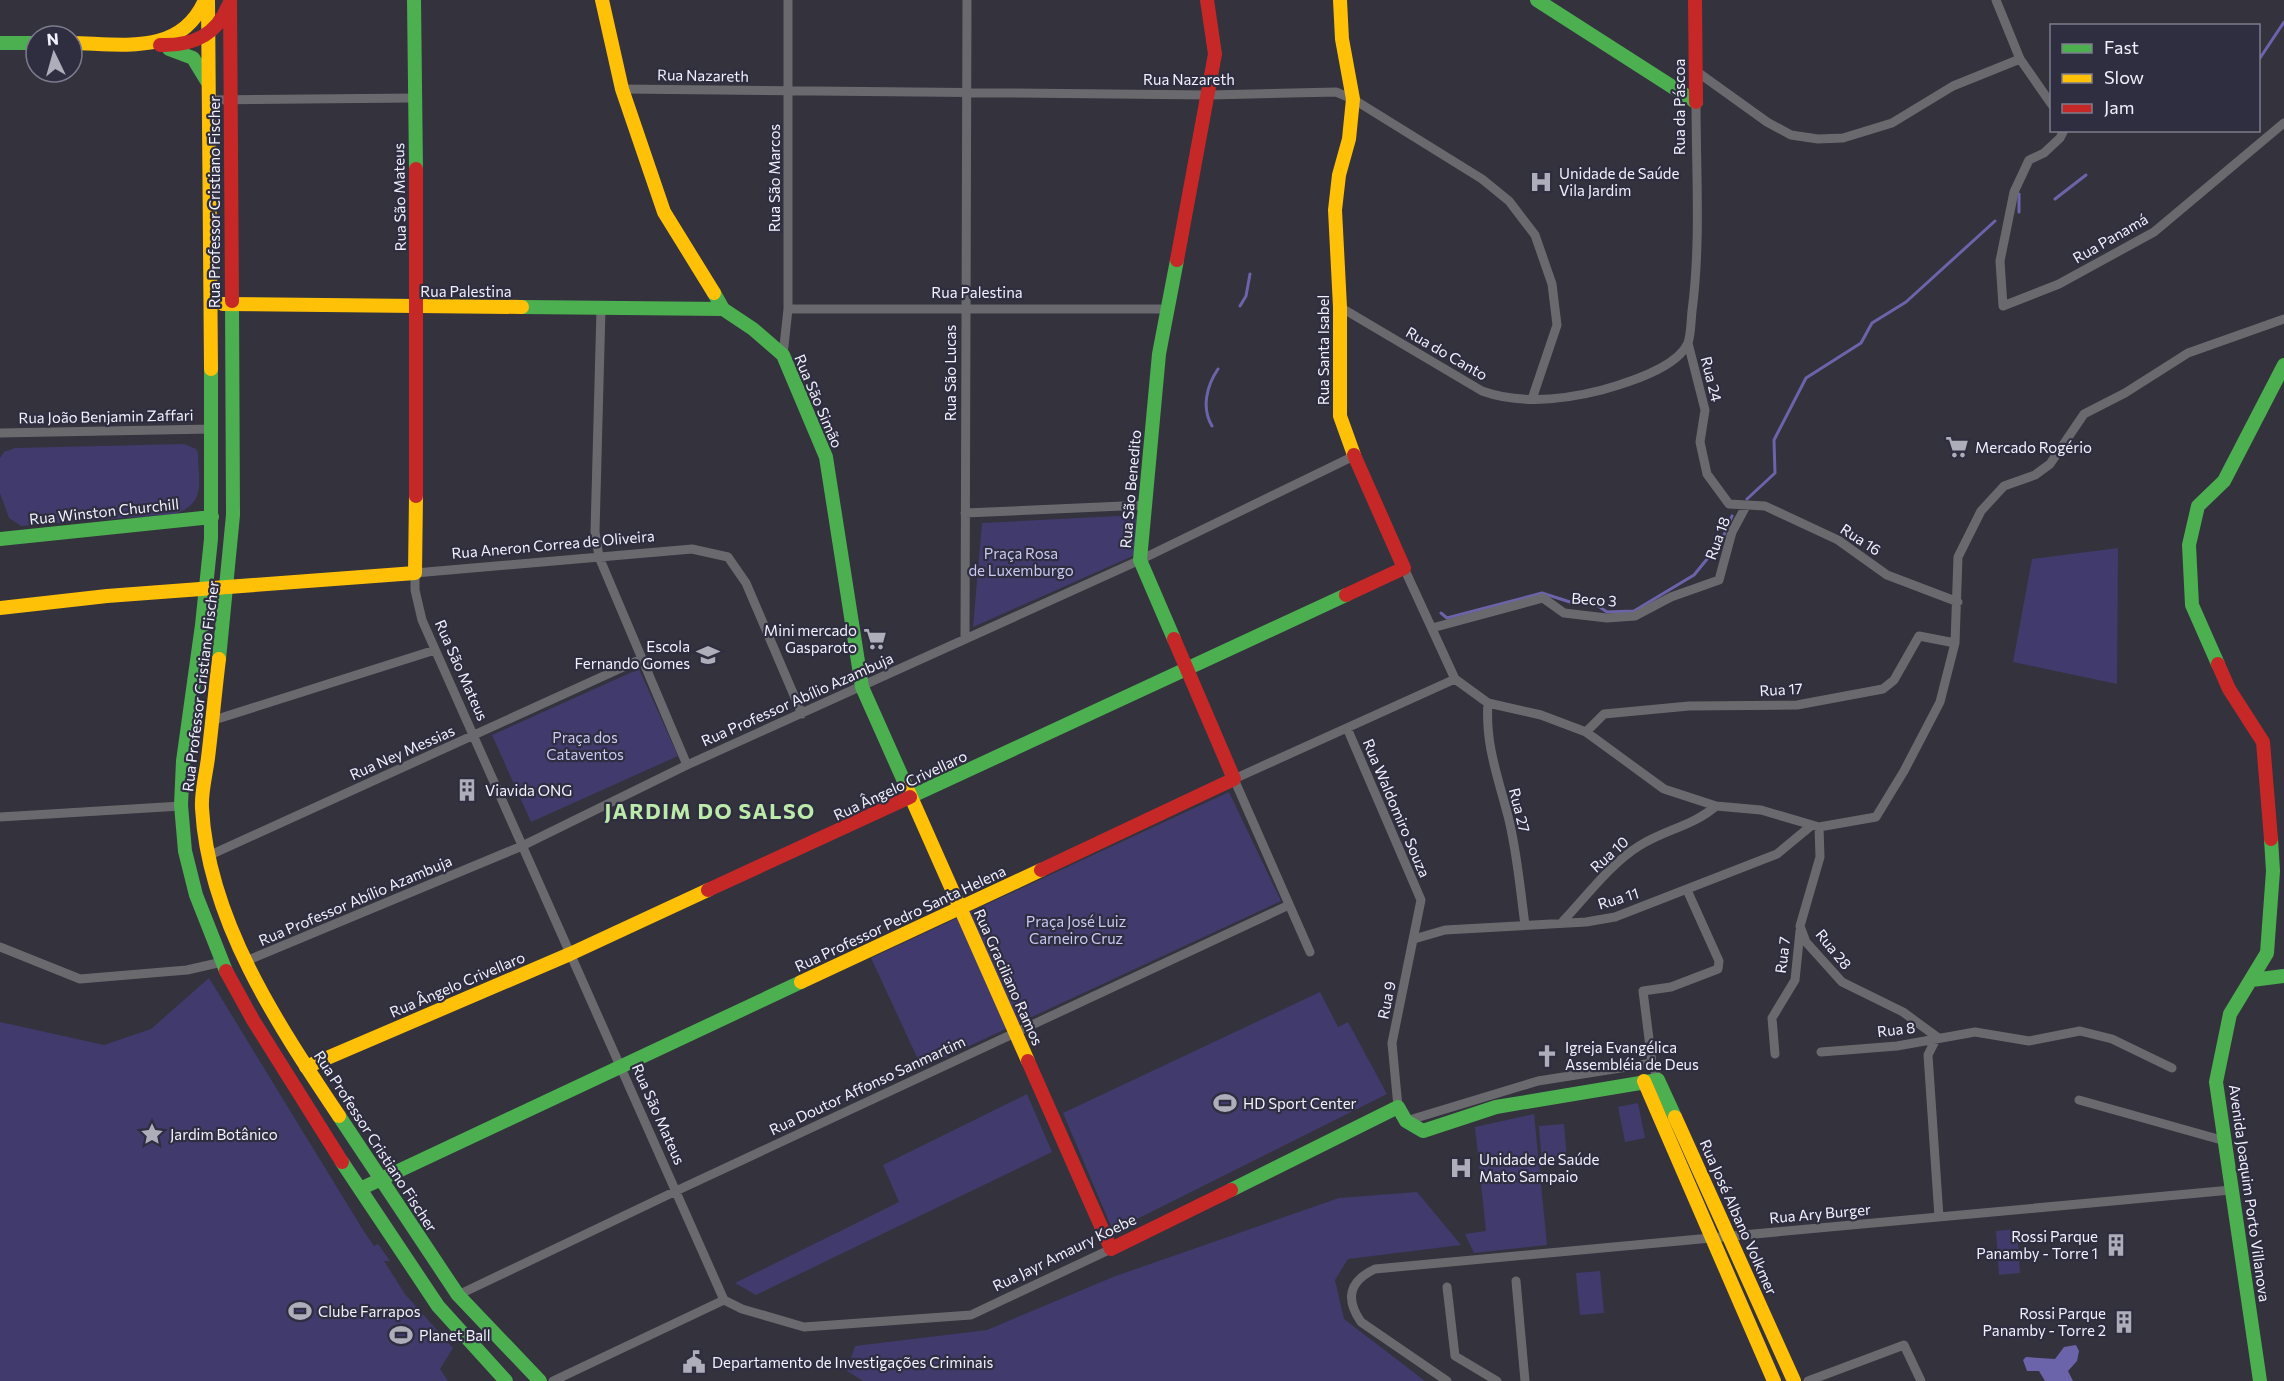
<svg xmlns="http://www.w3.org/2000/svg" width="2284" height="1381" font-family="Commissioner,sans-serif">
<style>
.green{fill:#403b6c}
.water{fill:#6b64ab}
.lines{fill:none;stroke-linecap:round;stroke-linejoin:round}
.stream{stroke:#6b64ab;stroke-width:3}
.street{stroke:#69696e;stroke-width:9}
.fast{stroke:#4caf50;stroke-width:14}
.slow{stroke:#ffc107;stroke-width:14}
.jam{stroke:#c62828;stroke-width:14}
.labels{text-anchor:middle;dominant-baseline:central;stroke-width:4.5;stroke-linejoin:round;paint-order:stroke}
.street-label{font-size:15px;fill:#f1f1fd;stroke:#2f2e41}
.poi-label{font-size:15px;fill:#f1f1fd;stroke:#2f2e41;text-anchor:start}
.park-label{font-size:15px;fill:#c9c8f2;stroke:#2f2e41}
.district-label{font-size:21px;font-weight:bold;letter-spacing:1.5px;fill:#bceaa8;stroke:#2f2e41}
</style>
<rect width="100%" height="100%" fill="#33323d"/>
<path class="green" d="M184,444l12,5 2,4c0,29 9,51 -24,61l-153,12 -12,-8 -9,-25v-35l4,-6 11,-4z
M1137,515l-2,40 -162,72 9,-104z
M2118,548l-1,136 -104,-22 19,-103z
M639,669l39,87 -147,66 -39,-87z
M1229,792l52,109 -359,167 -51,-110z
M209,978l154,252 11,16 4,-2 12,17h-6l21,33 48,54 -13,21 8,12h-448v-359l104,23 47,-16z
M1320,992l18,35 10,-5 39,72 -274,137 -50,-118z
M1027,1094l25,58 -296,143 -21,-12 164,-81 -16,-37z
M1638,1103l7,35 -20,4 -7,-35z
M1534,1114l13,131 -73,8 -9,-19 21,-3 -11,-104z
M1564,1124l3,36 -25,2 -3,-36z
M1417,1192l44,53 -113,14 -13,21 9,39 81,62h-562l-16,-10 8,-25 132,-16 126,-53 226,-79z
M2017,1229l3,44 -21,2 -3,-44z
M1600,1271l4,42 -24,2 -4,-42z"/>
<path class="water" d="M2076,1345l3,6 -2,10 -9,10 5,10h-28l-6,-10h-12l-4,-11 3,-3 29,2 9,-12z"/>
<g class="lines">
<path class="stream" d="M2258,61l26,-39
M2019,194v18
M2055,199l31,-24
M1240,306l6,-10 4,-22
M1212,426c-11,-18 -5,-41 6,-57
M1747,499l28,-26 -1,-33 32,-62 55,-35 11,-20 34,-21 89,-81
M1441,613l6,5 95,-25 28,9 21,-1 16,11 27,-1 60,-36 27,-33 11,-26"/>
<path class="street" d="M1996,0l24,59 32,46
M1696,71l71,51 24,13 27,4 25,-1 49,-15 61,-37 67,-27
M622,89l588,6 126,-3 17,7 129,80 27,22 26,34 17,49 5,41 -25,74
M209,100l205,-2
M2064,130l-4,8 -16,15 -15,7 -15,32 -14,69 3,45 56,-22 95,-52 130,-109
M1340,307l142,84c39,14 81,9 120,-1 25,-7 75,-22 86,-47 3,-9 3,-23 4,-32 9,-68 4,-140 4,-209
M601,309l-6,223 4,25 88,208
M788,309h379
M1688,343l17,67 -5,32 7,32 22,30 36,2 73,34 49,35 71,27
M783,355l5,-46v-309
M0,433l212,-4
M965,513l180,-8
M1404,568l51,111 33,24 53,12 45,17 78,57 52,17 45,4 58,17 57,-10 28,-46 36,-69 15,-59 3,-86 23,-46 23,-25 31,-11 15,-11 34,-50 41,-21 63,-40 96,-34
M1432,628l111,-30 21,15 43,5 28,-2 36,-19 48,-17 13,-48 14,-26
M965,639l2,-639
M1488,703c-3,41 10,74 20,113 9,35 12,72 17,109
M211,721l224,-71
M1347,728l74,172 -29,143 6,64
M1586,732l18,-18 85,-8 108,-1 86,-16 11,-9 25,-44 36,7
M0,817l181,-11
M1819,827l1,30 -20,69 6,16 36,40 61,30 34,25 -9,18 11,162
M208,856l433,-197
M1563,921c23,-24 47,-57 76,-75 25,-16 54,-20 77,-40
M1414,939l31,-9 141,-8 29,-5 162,-63 35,-29
M0,947l80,32 107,-9 35,-8
M1310,952l-76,-173 221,-100
M246,961l276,-115 165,-81 453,-205 216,-105
M1821,1052l76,-6 78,-14 54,9 51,-10 32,8 60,29
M1775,1054l-3,-36 23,-38 5,-49
M1652,1063l-9,-72 28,-4 47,-18 1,-8 -32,-71
M2079,1100l146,41
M1406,1121l132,-40 114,-18 6,17
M1516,1281l9,100
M1447,1287l8,69 42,25
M458,1295l218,-104 613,-286
M724,1300l-302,-680 -7,-30v-17l277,-24 36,8 18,26 56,131
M724,1300l18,9 62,18 167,-12 140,-66
M553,1381l171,-81
M1447,1381l-86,-59c-16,-23 -12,-41 14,-53l856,-79
M1808,1381l96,-36 17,36"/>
<path class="fast" d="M414,0l2,169
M1537,0l159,102
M0,43h36
M169,49l24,9 14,23
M714,293l9,16 30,20 30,26 43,102 36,230 45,101
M522,307l201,2
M211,369v170l-9,86 -19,136 -2,44 4,46 11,44 30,76
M0,539l212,-22
M1174,639l-34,-79 19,-206 18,-94
M219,659l14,-144 -1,-214
M2218,664l-26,-59 -3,-60 9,-39 26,-25 60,-116
M910,797l436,-202
M2252,980l32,-4
M339,1116l119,179 82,86
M342,1162l96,144 68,75
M360,1189l441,-207
M1231,1190l167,-83 8,14 17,10 73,-24 162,-27 17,37
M2260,1381l-44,-299 14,-68 37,-61 6,-82 -2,-32"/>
<path class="slow" d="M208,0l3,369
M602,0l20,89 42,123 50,81
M1340,0l2,39 11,60 -4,40 -10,36 -4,35 5,97v109l14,39
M72,43c51,1 109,13 133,-43
M223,304l299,3
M0,608l107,-12 308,-23 1,-77
M219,659c-4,33 -7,66 -11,99 -2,16 -7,34 -6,50 6,112 76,217 137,308
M907,788l121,273
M801,982l240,-112
M306,1067l264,-113 138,-64
M1644,1081l130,300
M1675,1117l119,264"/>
<path class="jam" d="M230,0l2,301
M1695,0l1,102
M160,45c32,1 56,-9 68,-39
M1177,260l38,-206 -8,-54
M416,496v-327
M1346,595l58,-27 -50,-113
M2218,664l11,25 34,53 8,97
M1041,870l193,-91 -60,-140
M708,890l202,-93
M226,971l27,49 89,142
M1028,1061l83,188 120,-59"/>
</g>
<defs>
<g id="hospital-bare" transform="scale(1.8)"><path d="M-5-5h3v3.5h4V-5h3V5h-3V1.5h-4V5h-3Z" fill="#aeaeba" stroke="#2f2e41" stroke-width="2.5" paint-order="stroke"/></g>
<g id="supermarket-bare" transform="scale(1.8)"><path d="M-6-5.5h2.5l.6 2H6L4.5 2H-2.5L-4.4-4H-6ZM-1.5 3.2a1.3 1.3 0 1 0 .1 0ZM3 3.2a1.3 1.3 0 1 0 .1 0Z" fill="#aeaeba" stroke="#2f2e41" stroke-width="2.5" paint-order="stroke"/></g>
<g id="school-bare" transform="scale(1.8)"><path d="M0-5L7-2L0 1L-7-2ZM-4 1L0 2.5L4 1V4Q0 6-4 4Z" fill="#aeaeba" stroke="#2f2e41" stroke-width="2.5" paint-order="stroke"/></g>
<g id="building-bare" transform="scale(1.8)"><path d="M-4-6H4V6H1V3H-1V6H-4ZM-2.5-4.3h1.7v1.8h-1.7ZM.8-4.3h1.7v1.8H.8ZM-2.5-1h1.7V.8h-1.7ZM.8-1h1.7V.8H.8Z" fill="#aeaeba" stroke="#2f2e41" stroke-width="2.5" paint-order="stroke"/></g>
<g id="church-bare" transform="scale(1.8)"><path d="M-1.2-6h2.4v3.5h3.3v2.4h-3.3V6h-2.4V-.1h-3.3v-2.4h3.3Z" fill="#aeaeba" stroke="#2f2e41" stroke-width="2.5" paint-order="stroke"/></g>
<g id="stadium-bare" transform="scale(1.8)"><path d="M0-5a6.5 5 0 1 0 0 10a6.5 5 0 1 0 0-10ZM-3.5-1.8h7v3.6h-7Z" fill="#aeaeba" stroke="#2f2e41" stroke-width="2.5" paint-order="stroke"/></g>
<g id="sight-bare" transform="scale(1.8)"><path d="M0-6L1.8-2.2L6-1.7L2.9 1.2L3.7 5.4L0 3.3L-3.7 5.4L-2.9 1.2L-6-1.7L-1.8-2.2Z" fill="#aeaeba" stroke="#2f2e41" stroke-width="2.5" paint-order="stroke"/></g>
<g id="civic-bare" transform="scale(1.8)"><path d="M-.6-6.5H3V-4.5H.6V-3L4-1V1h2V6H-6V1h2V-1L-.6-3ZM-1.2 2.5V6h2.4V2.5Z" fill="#aeaeba" stroke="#2f2e41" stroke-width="2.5" paint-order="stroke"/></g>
</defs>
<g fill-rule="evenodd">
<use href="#hospital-bare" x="1541" y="182"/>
<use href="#supermarket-bare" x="1957" y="447"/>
<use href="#supermarket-bare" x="875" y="639"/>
<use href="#school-bare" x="708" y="655"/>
<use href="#building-bare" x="467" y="790"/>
<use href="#church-bare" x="1547" y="1056"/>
<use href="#stadium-bare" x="1225" y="1103"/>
<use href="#sight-bare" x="152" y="1134"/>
<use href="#hospital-bare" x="1461" y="1168"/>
<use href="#building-bare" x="2116" y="1245"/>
<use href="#stadium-bare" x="300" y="1311"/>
<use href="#building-bare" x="2124" y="1322"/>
<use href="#stadium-bare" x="401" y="1335"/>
<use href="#civic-bare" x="694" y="1362"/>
</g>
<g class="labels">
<g class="street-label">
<text transform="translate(703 75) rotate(1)">Rua Nazareth</text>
<text x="1189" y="79">Rua Nazareth</text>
<text transform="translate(1679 107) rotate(-90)">Rua da Páscoa</text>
<text transform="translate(774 178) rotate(-90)">Rua São Marcos</text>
<text transform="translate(399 197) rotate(-91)">Rua São Mateus</text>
<text transform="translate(214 202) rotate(-90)">Rua Professor Cristiano Fischer</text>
<text transform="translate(2110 238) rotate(-30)">Rua Panamá</text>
<text x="466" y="291">Rua Palestina</text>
<text x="977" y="292">Rua Palestina</text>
<text transform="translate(1323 350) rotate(-90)">Rua Santa Isabel</text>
<text transform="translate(1447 353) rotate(30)">Rua do Canto</text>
<text transform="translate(950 373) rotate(-90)">Rua São Lucas</text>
<text transform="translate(1712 379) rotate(76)">Rua 24</text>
<text transform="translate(819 401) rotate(67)">Rua São Simão</text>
<text transform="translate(106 416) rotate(-1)">Rua João Benjamin Zaffari</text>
<text transform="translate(1130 489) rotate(-85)">Rua São Benedito</text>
<text transform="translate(104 511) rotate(-6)">Rua Winston Churchill</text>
<text transform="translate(1717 538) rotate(-70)">Rua 18</text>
<text transform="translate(1861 539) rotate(33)">Rua 16</text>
<text transform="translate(553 544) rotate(-5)">Rua Aneron Correa de Oliveira</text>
<text transform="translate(1594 599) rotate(4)">Beco 3</text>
<text transform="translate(462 670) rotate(66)">Rua São Mateus</text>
<text transform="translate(200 686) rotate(-83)">Rua Professor Cristiano Fischer</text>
<text transform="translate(1781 689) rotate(-3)">Rua 17</text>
<text transform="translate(797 699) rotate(-24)">Rua Professor Abílio Azambuja</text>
<text transform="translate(402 752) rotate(-24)">Rua Ney Messias</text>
<text transform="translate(900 785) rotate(-25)">Rua Ângelo Crivellaro</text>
<text transform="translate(1397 808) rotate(67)">Rua Waldomiro Souza</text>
<text transform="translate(1520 810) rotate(76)">Rua 27</text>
<text transform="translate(1609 854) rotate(-42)">Rua 10</text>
<text transform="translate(1618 898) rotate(-17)">Rua 11</text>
<text transform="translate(355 900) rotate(-23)">Rua Professor Abílio Azambuja</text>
<text transform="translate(900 918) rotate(-25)">Rua Professor Pedro Santa Helena</text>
<text transform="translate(1834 949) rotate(51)">Rua 28</text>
<text transform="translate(1782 955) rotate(-83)">Rua 7</text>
<text transform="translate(1009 977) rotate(66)">Rua Graciliano Ramos</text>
<text transform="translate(457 984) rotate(-23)">Rua Ângelo Crivellaro</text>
<text transform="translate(1386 1000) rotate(-78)">Rua 9</text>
<text transform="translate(1896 1029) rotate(-7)">Rua 8</text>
<text transform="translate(867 1085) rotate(-25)">Rua Doutor Affonso Sanmartim</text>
<text transform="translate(659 1114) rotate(66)">Rua São Mateus</text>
<text transform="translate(376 1141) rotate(57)">Rua Professor Cristiano Fischer</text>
<text transform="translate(2250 1193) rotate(82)">Avenida Joaquim Porto Villanova</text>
<text transform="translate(1820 1213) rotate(-5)">Rua Ary Burger</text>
<text transform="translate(1739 1217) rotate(66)">Rua José Albano Volkmer</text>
<text transform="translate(1064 1252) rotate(-26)">Rua Jayr Amaury Koebe</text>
</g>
<g class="poi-label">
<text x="1559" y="173">Unidade de Saúde<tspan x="1559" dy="17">Vila Jardim</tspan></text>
<text x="1975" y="447">Mercado Rogério</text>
<text x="857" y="630" text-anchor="end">Mini mercado<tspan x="857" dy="17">Gasparoto</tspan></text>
<text x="690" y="646" text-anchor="end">Escola<tspan x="690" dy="17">Fernando Gomes</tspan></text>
<text x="485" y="790">Viavida ONG</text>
<text x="1565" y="1047">Igreja Evangélica<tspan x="1565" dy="17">Assembléia de Deus</tspan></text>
<text x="1243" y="1103">HD Sport Center</text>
<text x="170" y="1134">Jardim Botânico</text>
<text x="1479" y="1159">Unidade de Saúde<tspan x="1479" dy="17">Mato Sampaio</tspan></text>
<text x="2098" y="1236" text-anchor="end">Rossi Parque<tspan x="2098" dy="17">Panamby - Torre 1</tspan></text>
<text x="318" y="1311">Clube Farrapos</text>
<text x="2106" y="1313" text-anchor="end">Rossi Parque<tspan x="2106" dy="17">Panamby - Torre 2</tspan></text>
<text x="419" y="1335">Planet Ball</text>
<text x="712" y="1362">Departamento de Investigações Criminais</text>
</g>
<g class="park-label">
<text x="1021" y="553">Praça Rosa<tspan x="1021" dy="17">de Luxemburgo</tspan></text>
<text x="585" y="737">Praça dos<tspan x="585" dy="17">Cataventos</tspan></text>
<text x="1076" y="921">Praça José Luiz<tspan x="1076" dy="17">Carneiro Cruz</tspan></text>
</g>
<g class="district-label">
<text x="710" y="810">JARDIM DO SALSO</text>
</g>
</g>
<rect x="2050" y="24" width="210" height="108" fill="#2f2e41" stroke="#7d7c8c" stroke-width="1.5"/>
<rect x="2062" y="44" width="30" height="9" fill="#4caf50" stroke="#7d7c8c" stroke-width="1.5"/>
<text x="2104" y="54" font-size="18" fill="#f1f1fd">Fast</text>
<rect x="2062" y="74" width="30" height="9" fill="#ffc107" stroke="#7d7c8c" stroke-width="1.5"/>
<text x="2104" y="84" font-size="18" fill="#f1f1fd">Slow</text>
<rect x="2062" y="104" width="30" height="9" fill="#c62828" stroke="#7d7c8c" stroke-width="1.5"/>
<text x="2104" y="114" font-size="18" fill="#f1f1fd">Jam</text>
<g transform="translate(54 54) rotate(355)"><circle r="28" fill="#2f2e41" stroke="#7d7c8c" stroke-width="1.5"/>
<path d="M0-4.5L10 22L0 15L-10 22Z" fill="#aeaeba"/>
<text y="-9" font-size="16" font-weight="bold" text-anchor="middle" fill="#f1f1fd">N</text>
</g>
</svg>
